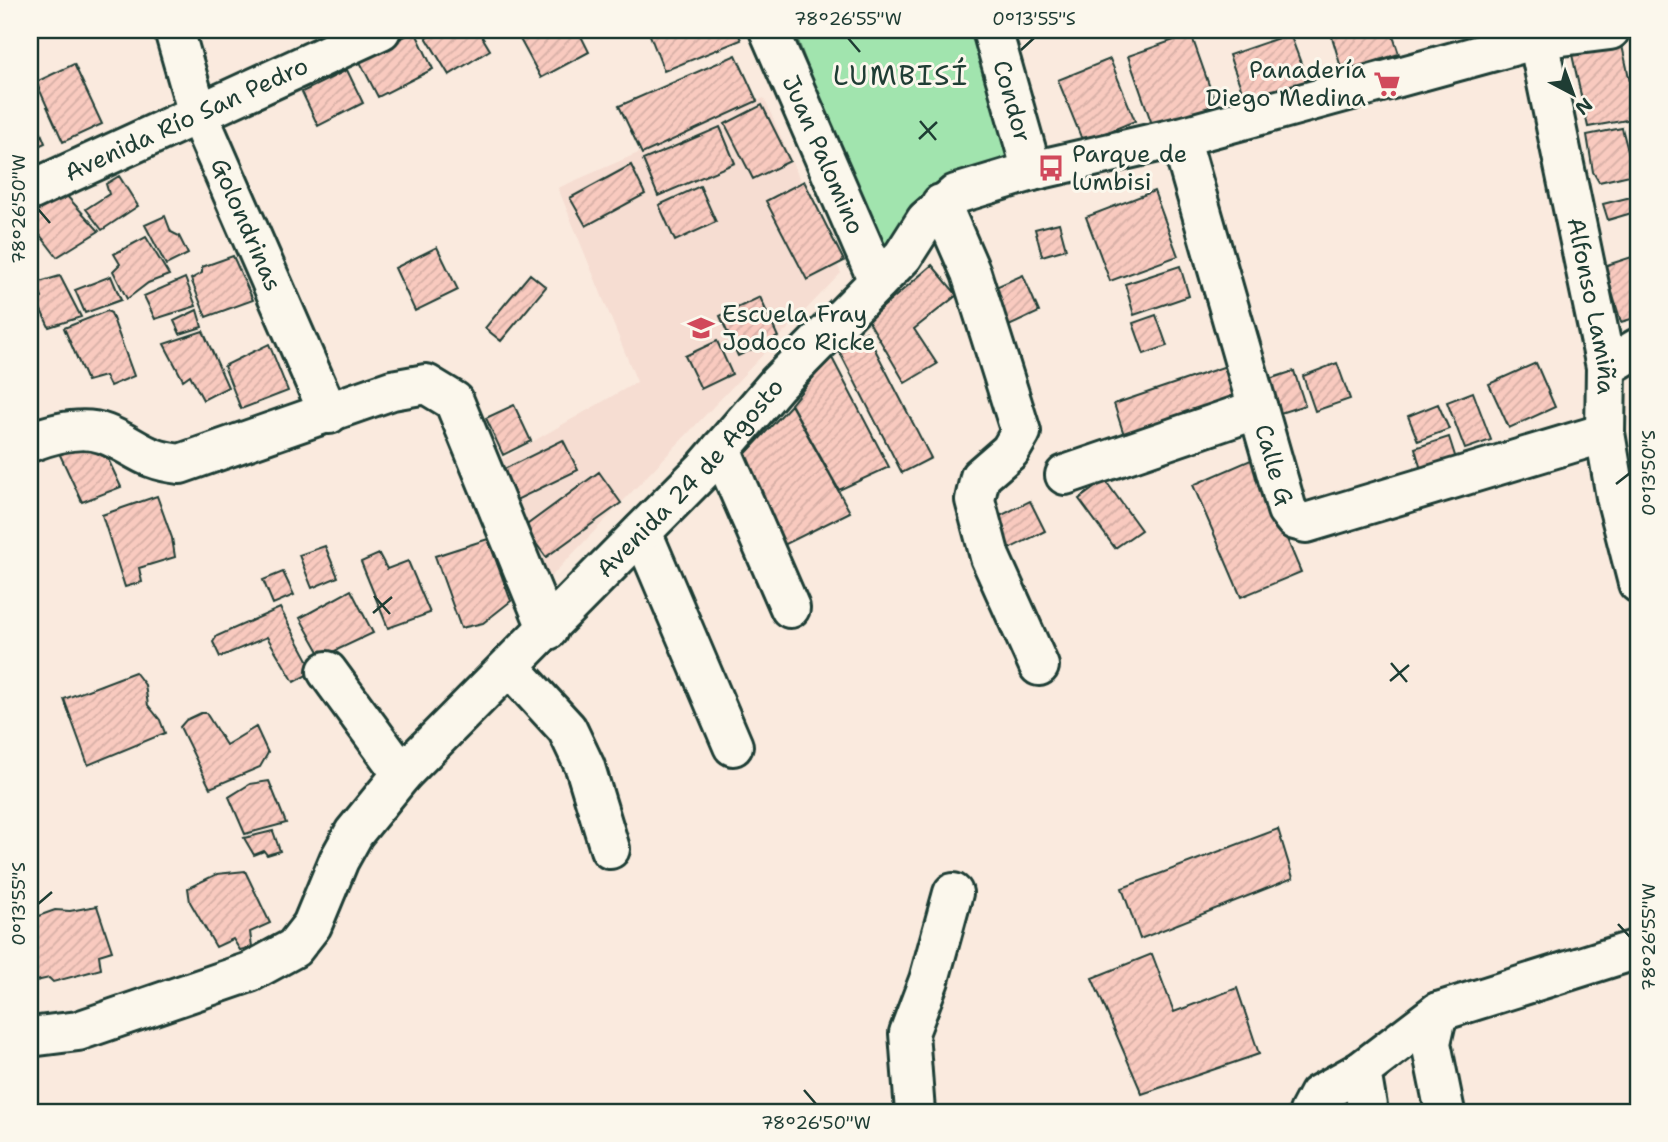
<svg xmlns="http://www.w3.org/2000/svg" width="1668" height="1142" font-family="'Shantell Sans',sans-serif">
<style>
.built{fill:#f6ddd2}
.park{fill:#a1e4ae;stroke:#609071;stroke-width:2}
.building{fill:url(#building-hatch);stroke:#1f3d34;stroke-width:2}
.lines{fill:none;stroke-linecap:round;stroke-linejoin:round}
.minor-casing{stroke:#1f3d34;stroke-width:44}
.minor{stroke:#fbf7ec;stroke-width:38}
.ticks{fill:none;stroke:#1f3d34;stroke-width:2.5}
.labels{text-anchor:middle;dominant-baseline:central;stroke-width:6;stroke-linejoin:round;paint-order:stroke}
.poi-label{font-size:24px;fill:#1f3d34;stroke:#fbf7ec;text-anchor:start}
.street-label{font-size:24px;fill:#1f3d34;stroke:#fbf7ec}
.quarter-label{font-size:28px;letter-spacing:2px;fill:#1f3d34;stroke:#fbf7ec}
.neatline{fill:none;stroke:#1f3d34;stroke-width:2.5}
.ticks-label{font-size:18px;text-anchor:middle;fill:#1f3d34}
</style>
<defs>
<pattern id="building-hatch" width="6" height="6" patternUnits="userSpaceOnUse" patternTransform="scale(1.75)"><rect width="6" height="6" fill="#f9cabf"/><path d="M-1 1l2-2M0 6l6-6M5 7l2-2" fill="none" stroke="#d5aea5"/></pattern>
</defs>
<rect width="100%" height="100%" fill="#faeade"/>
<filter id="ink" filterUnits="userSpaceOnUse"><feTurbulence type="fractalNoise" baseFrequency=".0143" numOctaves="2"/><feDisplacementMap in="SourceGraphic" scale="14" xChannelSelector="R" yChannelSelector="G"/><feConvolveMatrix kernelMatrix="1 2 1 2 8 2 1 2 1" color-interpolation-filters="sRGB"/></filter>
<g filter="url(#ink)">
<path class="built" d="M764,98l77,175 -299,313 -47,-123 142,-81 -79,-194z"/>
<path class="park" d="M794,30h179l43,134 -62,14 -84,83 -39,-131z"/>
<path class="building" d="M438,30h40l12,20 -41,25 -23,-38z
M515,30h63l11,22 -48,26z
M648,30h89l4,10 -77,31z
M1330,30h61l8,24 -57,17z
M415,31l18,38 -55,28 -19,-37z
M1191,34l25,71 -63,22 -25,-71z
M1290,34l18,48 -61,22 -18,-49z
M1621,41l17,77 -50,9 -17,-77z
M736,55l21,46 -115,53 -23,-48z
M1110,59l25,62 -52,21 -25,-62z
M74,64l28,60 -39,18 -27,-60z
M347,70l16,33 -45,23 -16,-34z
M762,105l28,56 -37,18 -28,-55z
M30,106l15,37 -15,7z
M720,127l15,36 -77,33 -15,-36z
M1622,128l12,46 -35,8 -6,-10 -6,-37z
M631,165l14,29 -59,32 -16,-28z
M119,176l19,30 -36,24 -16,-21 23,-15 -3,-10z
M804,181l40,80 -37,19 -41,-79z
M700,186l16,36 -41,19 -16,-36z
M1154,191l24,65 -68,25 -24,-64z
M65,194l34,37 -42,26 -27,-35v-9z
M1631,197l4,15 -27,8 -5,-16z
M165,216l6,16 8,4 9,18 -22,11 -21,-40z
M1059,223l7,26 -24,7 -7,-27z
M146,237l23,38 -21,8 -21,16 -14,-28 7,-7 -6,-10z
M437,247l21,43 -43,21 -20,-43z
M1638,255v62l-17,5 -17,-56z
M233,256l20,44 -47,17 -15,-38 11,-6v-6z
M932,265l25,30 -43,34 23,35 -32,19 -37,-63z
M1180,266l9,30 -55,19 -9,-31z
M530,274l16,13 -45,54 -16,-13z
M1023,275l16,37 -41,19 -16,-38z
M60,276l21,41 -32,10 -12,-25 5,-4 -6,-15z
M111,276l10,24 -36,13 -10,-23z
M185,278l11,28 -41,13 -11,-23z
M760,297l18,40 -40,19 -18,-40z
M197,310l5,17 -22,7 -6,-13z
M107,311l4,2 23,63 -24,10 -5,-10 -18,5 -23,-53z
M1156,315l11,31 -23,8 -11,-31z
M203,331l25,56 -25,13 -13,-25 -7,5 -19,-36z
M866,332l65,126 -29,15 -65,-126z
M717,341l15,33 -31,15 -16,-33z
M269,344l19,47 -47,18 -17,-43z
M831,356l58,111 -50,23 -48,-86z
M1337,363l13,36 -35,12 -12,-35z
M1536,363l19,44 -46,21 -20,-44z
M1229,365l12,37 -115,39 -12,-37z
M1294,371l11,34 -28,9 -11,-34z
M1473,392l18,48 -26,9 -18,-47z
M1438,404l11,25 -31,12 -10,-25z
M514,405l17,36 -28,14 -17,-37z
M791,405l59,107 -68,34 -43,-85z
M1449,437l7,22 -35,11 -6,-22z
M563,440l15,30 -74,36 -14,-30z
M81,444l27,15 13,28 -39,15 -22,-47z
M1253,459l48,113 -60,25 -48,-112z
M599,472l22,31 -75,54 -22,-30z
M1105,480l36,50 -26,18 -36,-49z
M157,496l15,42 3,19 -36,11 3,14 -17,5 -23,-72z
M1030,501l15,30 -40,20 -15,-30z
M488,539l23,62 -28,22 -22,5 -26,-72z
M325,546l13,31 -26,11 -13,-33z
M379,554l8,15 21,-8 22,52 -42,15 -27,-66z
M283,572l11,23 -21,9 -10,-24z
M351,590l22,43 -51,24 -22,-39z
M280,608l34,63 -20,11 -27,-45 -47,20 -7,-15 4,-6z
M135,672l10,13 3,20 12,15 5,13 -77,32 -24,-66z
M201,713h5l20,32 30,-18 12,26 -8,14 -50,21 -30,-61 6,-7z
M269,781l17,42 -41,11 -16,-37 21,-13z
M1278,829l15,49 -153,61 -18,-51z
M273,831l7,20 -13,4 -3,-4 -10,4 -10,-17z
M245,871l25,52 -20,9 2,15 -12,3 -7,-11 -17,8 -26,-45 -2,-14 29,-14z
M97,906l15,45 -13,4 2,14 -48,13 -4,-4 -13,3 -6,-15v-47l25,-9 15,1z
M1152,954l22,58 63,-24 22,66 -117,40 -50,-116z"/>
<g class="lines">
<g class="minor-casing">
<g id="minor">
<path id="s1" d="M174,30l24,84 131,300"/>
<path id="s2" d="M769,30l109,251"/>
<path id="s3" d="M992,30l40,141"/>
<path id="s4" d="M1536,30l70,337 -1,66 11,64 22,86"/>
<path id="s5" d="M1180,137l107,373 8,10 11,3 299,-90"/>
<path id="s6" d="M30,191l351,-161"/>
<path d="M941,204l30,69 50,159 -11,19 -30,26 -5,23 15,57 49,109"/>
<path d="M1606,367l32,-19"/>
<path d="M30,442c21,-8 52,-17 75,-8 31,12 37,26 75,30l212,-74 34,-6 28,17 94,229"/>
<path d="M721,449l69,159"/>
<path d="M1065,475l193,-66"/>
<path d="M642,532l91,214"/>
<path d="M510,667l57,62 18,38 25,82"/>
<path d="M327,671l75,103"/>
<path d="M1438,1012l-7,31 14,69"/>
<path id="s7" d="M30,1037l48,-6 172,-59 44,-24 18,-23 27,-65 15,-27 48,-59 303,-306 72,-84 126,-128 23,-36 30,-26 76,-23 148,-34 358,-98 72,-9"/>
<path d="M915,1112l-6,-79 20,-53 24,-87"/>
<path d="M1309,1112l9,-17 43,-24"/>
<path d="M1368,1112l-7,-41 77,-59 200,-63"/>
</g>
</g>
<use href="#minor" class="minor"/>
</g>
</g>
<path class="ticks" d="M848,38l12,14M1021,50l13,-12M920,121l16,19M919,139l18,-17M38,209l12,14M1616,484l14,-11M374,596l16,18M373,613l19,-16M1391,663l16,19M1390,681l19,-16M38,904l14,-12M1618,924l12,13M804,1090l12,14"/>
<defs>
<g id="supermarket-bare" transform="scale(2.1)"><path d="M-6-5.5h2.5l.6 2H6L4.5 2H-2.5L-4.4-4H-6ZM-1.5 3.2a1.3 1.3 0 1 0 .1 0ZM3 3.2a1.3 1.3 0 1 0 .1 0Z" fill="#d1495b" stroke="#fbf7ec" stroke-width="2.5" paint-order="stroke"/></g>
<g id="bus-bare" transform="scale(2.1)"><path d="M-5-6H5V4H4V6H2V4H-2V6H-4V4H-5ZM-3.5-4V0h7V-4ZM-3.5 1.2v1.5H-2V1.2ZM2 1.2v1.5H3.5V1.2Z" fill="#d1495b" stroke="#fbf7ec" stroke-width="2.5" paint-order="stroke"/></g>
<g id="school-bare" transform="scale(2.1)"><path d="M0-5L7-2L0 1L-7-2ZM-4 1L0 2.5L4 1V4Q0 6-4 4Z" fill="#d1495b" stroke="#fbf7ec" stroke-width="2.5" paint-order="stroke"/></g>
</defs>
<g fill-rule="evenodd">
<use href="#supermarket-bare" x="1387" y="84"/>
<use href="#bus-bare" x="1051" y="168"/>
<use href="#school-bare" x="701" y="328"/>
</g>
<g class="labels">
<g class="poi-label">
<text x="1366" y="70" text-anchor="end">Panadería<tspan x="1366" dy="28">Diego Medina</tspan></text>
<text x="1072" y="154">Parque de<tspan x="1072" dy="28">lumbisi</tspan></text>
<text x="722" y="314">Escuela Fray<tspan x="722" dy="28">Jodoco Ricke</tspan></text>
</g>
<g class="street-label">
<text stroke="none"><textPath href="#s3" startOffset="74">Condor</textPath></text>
<text stroke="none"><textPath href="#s6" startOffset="172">Avenida Río San Pedro</textPath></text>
<text stroke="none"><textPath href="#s2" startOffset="136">Juan Palomino</textPath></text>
<text stroke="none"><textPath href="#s1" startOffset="208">Golondrinas</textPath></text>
<text stroke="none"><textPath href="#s4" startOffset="282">Alfonso Lamiña</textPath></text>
<text stroke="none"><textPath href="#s5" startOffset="341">Calle G</textPath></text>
<text stroke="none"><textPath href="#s7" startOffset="900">Avenida 24 de Agosto</textPath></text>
</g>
<g class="quarter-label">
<text x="901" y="75">LUMBISÍ</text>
</g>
</g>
<rect width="1668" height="1142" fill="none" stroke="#fbf7ec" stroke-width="77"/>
<g transform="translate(1573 94) rotate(139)" stroke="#fbf7ec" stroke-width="5" paint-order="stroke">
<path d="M0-5L12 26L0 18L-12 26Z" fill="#1f3d34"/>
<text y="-10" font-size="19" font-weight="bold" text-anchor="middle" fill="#1f3d34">N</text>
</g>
<rect x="38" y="38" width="1592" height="1066" class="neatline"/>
<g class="ticks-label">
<text x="848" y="25">78°26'55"W</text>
<text x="1034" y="25">0°13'55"S</text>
<text transform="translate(19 209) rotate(-90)" y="6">78°26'50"W</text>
<text transform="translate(1649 473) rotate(-90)" y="6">0°13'50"S</text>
<text transform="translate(19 904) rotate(-90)" y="6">0°13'55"S</text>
<text transform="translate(1649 937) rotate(-90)" y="6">78°26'55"W</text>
<text x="816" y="1129">78°26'50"W</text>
</g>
</svg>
